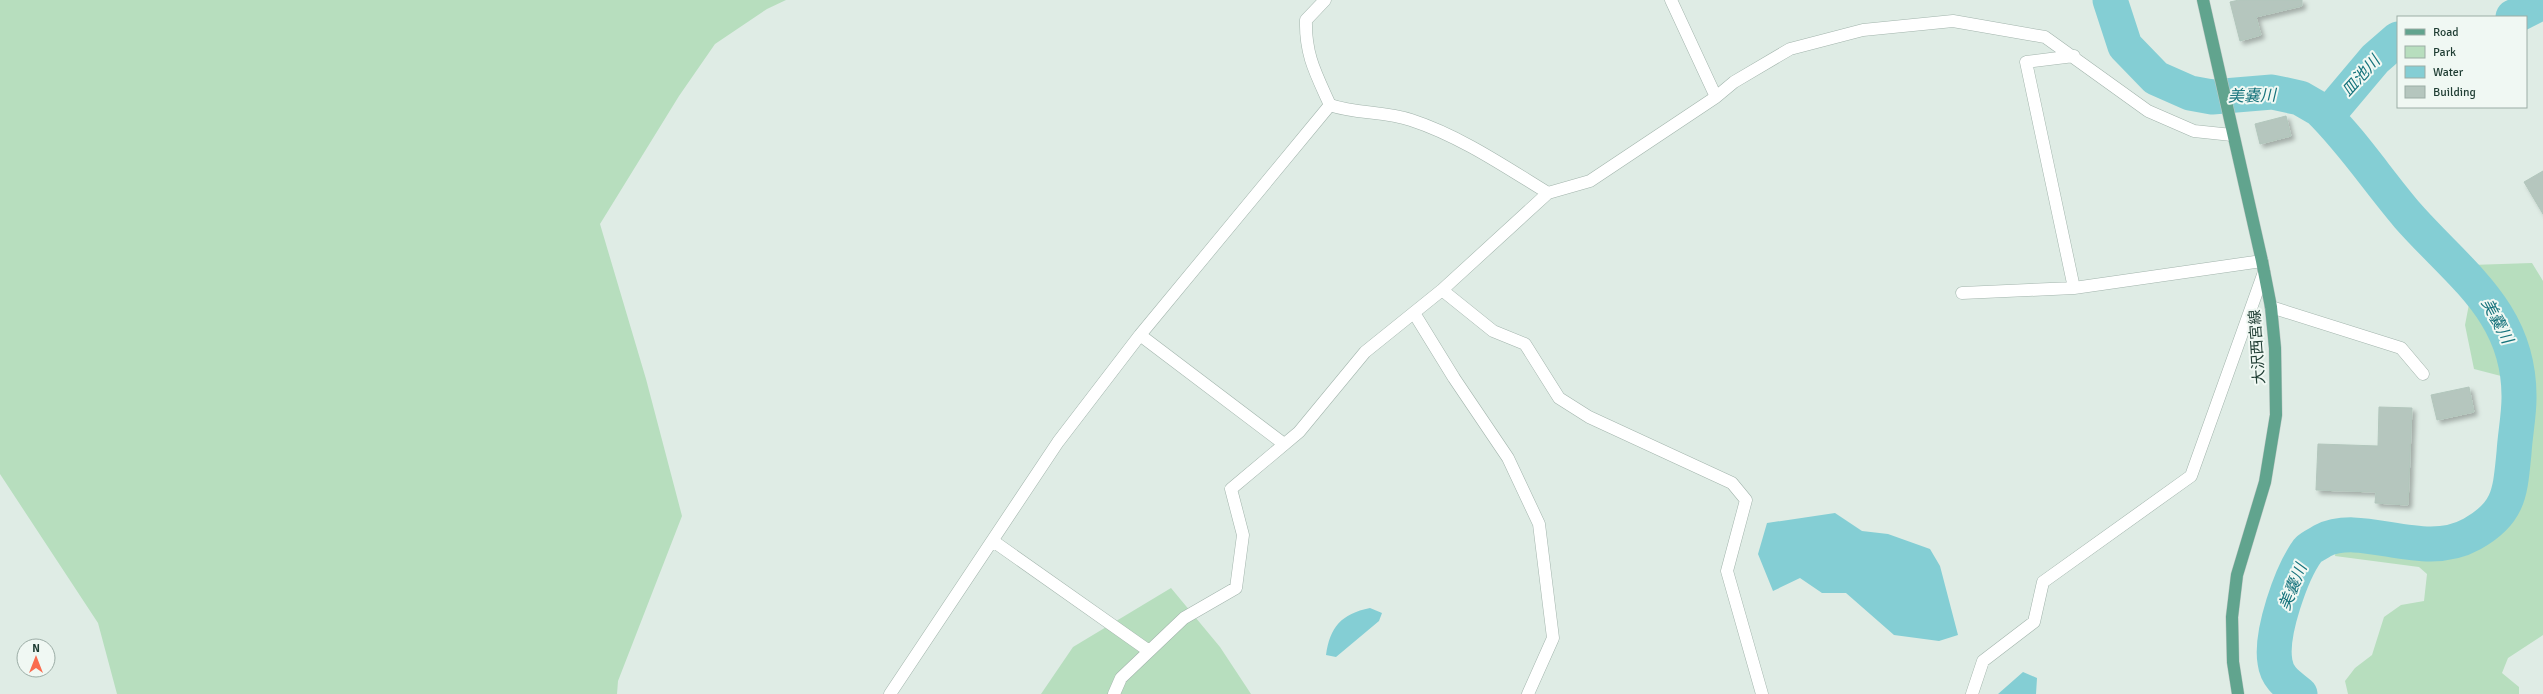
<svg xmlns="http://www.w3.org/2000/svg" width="2543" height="694" font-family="Signika,'Noto Sans JP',sans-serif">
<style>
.green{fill:#b7debe}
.water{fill:#84ced4}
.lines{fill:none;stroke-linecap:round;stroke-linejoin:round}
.river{stroke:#84ced4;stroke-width:35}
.building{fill:#b5c6be;stroke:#b2c6bc;filter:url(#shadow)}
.minor-casing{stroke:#a2b4ac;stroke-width:13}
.major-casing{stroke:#c0c9c6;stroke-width:13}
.minor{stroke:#fff;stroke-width:12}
.major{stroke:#61a48e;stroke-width:12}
.labels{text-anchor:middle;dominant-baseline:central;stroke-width:4;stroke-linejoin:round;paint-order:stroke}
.street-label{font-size:15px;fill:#1f3d33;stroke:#f0f8f3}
.water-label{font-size:16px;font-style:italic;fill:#16737c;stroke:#f0f8f3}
</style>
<defs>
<filter id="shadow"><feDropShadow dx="3.5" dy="3.5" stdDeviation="2" flood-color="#0004"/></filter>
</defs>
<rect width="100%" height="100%" fill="#dfece5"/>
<path class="green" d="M0,0h786l-19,9 -52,35 -36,52 -79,128 46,155 36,137 -64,165 -1,13h-500l-19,-71 -98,-149z
M2532,263l11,18v354l-35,23 -6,15 17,14v7h-171l-3,-13 10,-13 17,-13 12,-38 17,-12 23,-4 3,-27 -8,-7 -84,-11 2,-13h32l32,8 52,-1 24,-9 26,-21 12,-24 -5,-77 -9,-43 -27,-7 -9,-44 5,-26 -15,-16 16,-18z
M1171,588l49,59 31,47h-210l32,-47z"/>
<path class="water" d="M1835,513l27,18 26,3 42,15 10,17 18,69 -19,6 -45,-6 -48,-42h-24l-22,-15 -27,13 -15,-37 9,-31z
M1370,608l12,5 -3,8 -43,36 -10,-2c4,-28 15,-41 44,-47z
M2023,672l14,6 -1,16h-38z"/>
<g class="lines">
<path class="river" d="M2110,0l15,46 31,32 34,15 22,4 60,-5 28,6 19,11c33,32 59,72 89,107 51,58 112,96 111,182 0,18 -4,37 -5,55 -4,39 -4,60 -42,81 -50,28 -109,-14 -150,7 -4,3 -10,5 -14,9 -17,23 -38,84 -33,112 2,16 14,23 25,32
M2513,17l30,-15
M2327,116l48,-57 23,-20"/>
</g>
<path class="building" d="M2239,0h63v6l-46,11 5,18 -21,6 -10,-39z
M2286,116l5,20 -31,8 -5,-20z
M2543,171v43l-19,-32z
M2469,387l5,25 -37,8 -6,-25z
M2379,407l33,1 -4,97 -33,-2 1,-11 -60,-2 2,-46 60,2z"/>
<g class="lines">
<g class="minor-casing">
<path id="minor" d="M1325,0l-19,20c-1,35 10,54 24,85
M1671,0l45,97
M2074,288l-48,-226 48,-6
M1442,290l51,41 32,13 34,54 30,19 143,66 14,17 -19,71 35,123
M1962,293l112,-5 188,-27
M2271,307l130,41 22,26
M1414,313l40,65 54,80 31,66 14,114 -25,56
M1140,335l144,109
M993,541l156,110
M890,694l168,-252 82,-107 190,-230c26,9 55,6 81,15 49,16 93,46 137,73l42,-12 126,-84 18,-15 56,-33 73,-19 90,-9 92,16 103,74 46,20 38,4
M1114,694l7,-16 63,-60 52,-30 7,-53 -12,-46 68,-57 66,-80 77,-62 106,-97
M1972,694l11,-33 51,-39 9,-40 148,-106 73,-204"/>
</g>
<g class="major-casing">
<path id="major" d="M2203,0l59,261 9,46 4,41 1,67 -11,67 -28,93 -5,42 1,45 5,32"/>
</g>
<use href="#minor" class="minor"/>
<use href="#major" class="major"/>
</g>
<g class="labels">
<g class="street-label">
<text transform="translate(2257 347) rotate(-94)">大沢西宮線</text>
</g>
<g class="water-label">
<text transform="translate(2361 76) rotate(-48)">皿池川</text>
<text transform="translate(2252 96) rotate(-1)">美嚢川</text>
<text transform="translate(2497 321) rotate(62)">美嚢川</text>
<text transform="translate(2293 587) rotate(-68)">美嚢川</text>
</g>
</g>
<rect x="2397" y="16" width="130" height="92" fill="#f0f8f3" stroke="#9cada6"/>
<rect x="2405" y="29" width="20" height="6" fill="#61a48e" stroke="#9cada6"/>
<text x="2433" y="36" font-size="12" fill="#1f3d33">Road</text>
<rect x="2405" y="46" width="20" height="12" fill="#b7debe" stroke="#9cada6"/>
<text x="2433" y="56" font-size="12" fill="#1f3d33">Park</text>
<rect x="2405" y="66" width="20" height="12" fill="#84ced4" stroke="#9cada6"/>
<text x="2433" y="76" font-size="12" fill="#1f3d33">Water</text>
<rect x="2405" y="86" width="20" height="12" fill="#b5c6be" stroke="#9cada6"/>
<text x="2433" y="96" font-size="12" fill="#1f3d33">Building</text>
<g transform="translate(36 658)"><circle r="19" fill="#f0f8f3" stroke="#9cada6"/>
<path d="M0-3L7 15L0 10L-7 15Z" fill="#fa6c4f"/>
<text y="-6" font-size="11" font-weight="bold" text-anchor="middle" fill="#1f3d33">N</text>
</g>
</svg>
